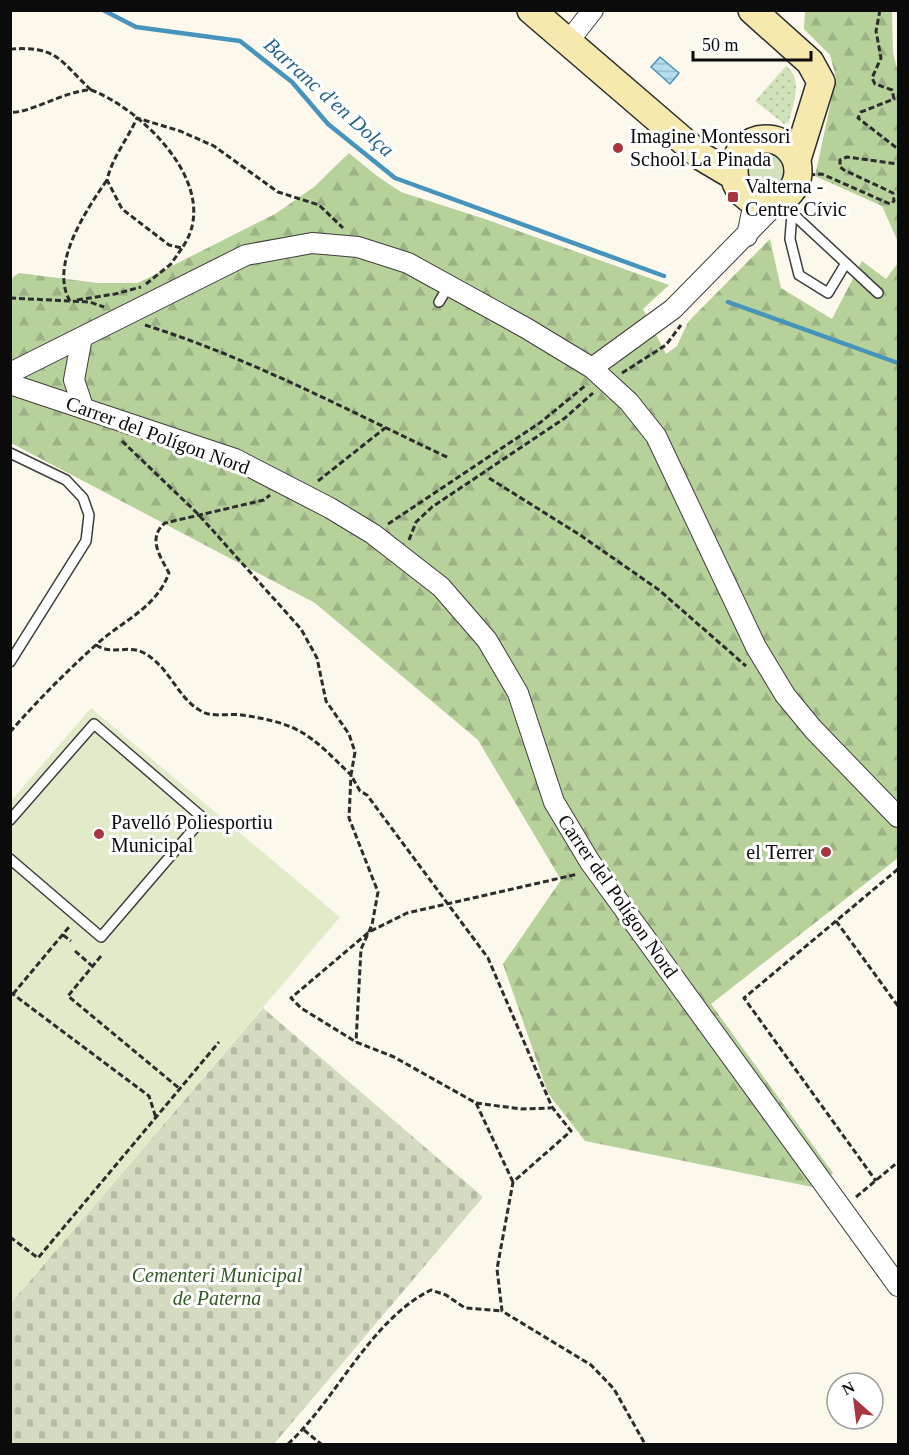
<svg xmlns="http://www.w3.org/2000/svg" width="909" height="1455" font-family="Georgia,serif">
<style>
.grass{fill:url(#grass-dots)}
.forest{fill:url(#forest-firs)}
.cemetery{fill:url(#cemetery-stones)}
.garden{fill:#d1e2ba}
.pitch{fill:#e1ebca}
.water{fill:url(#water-rules);stroke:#4694bc;stroke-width:1.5}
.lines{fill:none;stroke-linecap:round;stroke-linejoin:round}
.stream{stroke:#4694bc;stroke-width:4.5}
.lane-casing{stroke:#3e3e3e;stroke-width:12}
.street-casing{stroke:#3e3e3e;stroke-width:22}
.secondary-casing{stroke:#2d2d2d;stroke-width:30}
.path{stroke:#2d2d2d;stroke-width:3;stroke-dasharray:6 3;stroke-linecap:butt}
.lane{stroke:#fff;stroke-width:9}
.street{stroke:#fff;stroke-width:20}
.secondary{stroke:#f5e9ae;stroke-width:27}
.poi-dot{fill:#a93541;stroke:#fff;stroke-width:2}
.labels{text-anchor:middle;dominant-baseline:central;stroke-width:6;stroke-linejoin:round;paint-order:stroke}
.poi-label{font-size:20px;fill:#0b0b0b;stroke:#fff;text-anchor:start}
.street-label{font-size:20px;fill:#0b0b0b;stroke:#fff}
.park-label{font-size:20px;font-style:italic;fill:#325a24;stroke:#fff}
.water-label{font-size:21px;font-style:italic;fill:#25658d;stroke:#fff}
</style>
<defs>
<pattern id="grass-dots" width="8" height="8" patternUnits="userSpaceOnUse" patternTransform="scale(1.5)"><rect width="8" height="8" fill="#d1e2ba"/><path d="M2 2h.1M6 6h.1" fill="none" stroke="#b2c19f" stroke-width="1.8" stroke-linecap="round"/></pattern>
<pattern id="forest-firs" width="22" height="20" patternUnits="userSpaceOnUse" patternTransform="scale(1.5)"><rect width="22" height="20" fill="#b7d19b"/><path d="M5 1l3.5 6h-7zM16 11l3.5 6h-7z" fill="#9cb284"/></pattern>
<pattern id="cemetery-stones" width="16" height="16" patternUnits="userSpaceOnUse" patternTransform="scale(1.5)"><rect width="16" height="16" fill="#d4dbc0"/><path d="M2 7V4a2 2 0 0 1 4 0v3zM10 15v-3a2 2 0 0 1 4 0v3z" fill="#b5bba4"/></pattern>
<pattern id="water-rules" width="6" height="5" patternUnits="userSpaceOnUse" patternTransform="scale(1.5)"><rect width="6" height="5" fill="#b6dcee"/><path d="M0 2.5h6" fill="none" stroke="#9bbbcb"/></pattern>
</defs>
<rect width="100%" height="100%" fill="#fdf8ec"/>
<path class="grass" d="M786,66c18,13 7,37 3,56l-5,2 -29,-23z"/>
<path class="forest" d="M805,10l87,1 1,42 5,19v170l-16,-36 -67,-30 21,-98 -6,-23 -26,-26z
M349,153l28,23 24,16 84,27 184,66 -26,24 23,45 11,-8 11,-24 82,-83 11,49 51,31 30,-58 24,18 12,-16v595l-187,146 122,169 -21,14 -227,-46 -37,-48 -45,-129 58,-84 -83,-140 -163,-137 -304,-160 -1,-159 3,-7 6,-4 79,10h40l137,-69 39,-27z"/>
<path class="cemetery" d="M263,1008l220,189 -209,247h-263v-141z"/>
<path class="garden" d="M741 171a21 21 0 1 1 42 0a21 21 0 1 1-42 0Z"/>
<path class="pitch" d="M91,708l249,209 -329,386v-502z"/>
<path class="water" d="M660,57l19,16 -9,11 -19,-17z"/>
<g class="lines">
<path class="stream" d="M103,10l33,17 104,14 52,41 36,42 67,54 269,98
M728,302l170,61"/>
<g class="lane-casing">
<path id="lane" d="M779,201l99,92
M792,213l-2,26 9,36 29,18 18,-30
M439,302l10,-17
M10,453l56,27 17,18 6,17 -3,26 -76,121
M10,820l84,-96 109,94 -102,119 -91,-78"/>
</g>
<g class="street-casing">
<path id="street" d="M568,42l25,-32
M747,236l7,-34
M82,337l-8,43 9,27
M592,368l81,-59 106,-108
M10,373l236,-118 66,-12 46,4 50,16 118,65 66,40 37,34 27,34 100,211 29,48 28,34 85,88
M10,384l225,75 95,49 43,26 68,53 46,53 31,53 36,109 36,60 308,424"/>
</g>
<g class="secondary-casing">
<path id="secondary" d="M531,10l171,147 32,19
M752,10l58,52 11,20 -24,77
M734 171a32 32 0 1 1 64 0a32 32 0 1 1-64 0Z"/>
</g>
<path class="path" d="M880,10l-4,21 5,27 -9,20 3,6 17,6 2,9 -33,13 -3,6 40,31
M10,49c48,-3 49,11 81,41 -25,0 -64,25 -81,22
M91,90c53,20 133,99 91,158l-13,-3 -47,-36 -15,-29c5,-22 20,-40 30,-62l43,13 34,15 64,46 41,13 24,23
M795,197l15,-16v-6l12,-1 68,30 4,-3 -1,-8 -49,-23 -4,-3v-7l7,-3 51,7
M146,284l25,-20 11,-16
M10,298l80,4 14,5
M77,300l38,-6 26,-7
M70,301c-21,-35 16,-91 37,-121
M145,325c105,33 204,86 304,133
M622,373l44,-28 15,-20
M122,441l76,73 103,115 16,29 9,43 23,33 6,18 -4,23 9,16 7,4 121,163 64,149 19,24 -58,51 -16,87 5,42 89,54 23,24 31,55
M489,478l91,57 79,55 87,76
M318,481l67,-53
M388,524l153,-102 45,-37
M409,540l7,-18 16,-15 133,-89 28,-25
M96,645c17,11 32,-1 48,8 26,14 33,45 57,58 11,7 29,2 41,4 59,9 67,19 109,60l-2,43 29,74 -6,33 -11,24 -5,93
M10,732c28,-32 57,-61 88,-89 26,-23 58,-35 71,-70 -9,-17 -22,-35 -4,-50l99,-23 6,-5
M898,869l-62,52 62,85
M836,921l-92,77 132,183
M63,935l8,6
M75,951l17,15
M101,956l-33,40 112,93
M10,992l139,104 7,22
M13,994l56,-67
M476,1103l45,6 30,-1
M513,1182l-37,-79 -82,-46 -38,-15 -55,-34 -10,-10 78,-66 38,-19 171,-39
M856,1197l42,-35
M10,1237l28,21 181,-216
M304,1430l17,14
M288,1444c49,-45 82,-124 143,-154l15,5 19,13 37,3"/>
<use href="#lane" class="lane"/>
<use href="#street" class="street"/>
<use href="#secondary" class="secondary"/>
</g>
<g class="poi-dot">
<circle cx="618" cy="148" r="6"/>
<rect x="727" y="191" width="12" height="12" rx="3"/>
<circle cx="99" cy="834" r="6"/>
<circle cx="826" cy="852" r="6"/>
</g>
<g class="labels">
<g class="poi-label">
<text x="630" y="136">Imagine Montessori<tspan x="630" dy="23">School La Pinada</tspan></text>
<text x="745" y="186">Valterna -<tspan x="745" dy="23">Centre Cívic</tspan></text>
<text x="111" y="822">Pavelló Poliesportiu<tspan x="111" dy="23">Municipal</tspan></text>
<text x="814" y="852" text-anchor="end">el Terrer</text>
</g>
<g class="street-label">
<text transform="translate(158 435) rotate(20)">Carrer del Polígon Nord</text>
<text transform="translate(618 896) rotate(55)">Carrer del Polígon Nord</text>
</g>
<g class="park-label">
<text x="217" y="1275">Cementeri Municipal<tspan x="217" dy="23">de Paterna</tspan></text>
</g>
<g class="water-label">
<text transform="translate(329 97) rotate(42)">Barranc d'en Dolça</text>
</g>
</g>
<rect width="909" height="1455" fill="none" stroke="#0b0b0b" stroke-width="24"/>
<g transform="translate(855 1401) rotate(332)"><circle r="28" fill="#ffffff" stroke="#9d9d9d" stroke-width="1.5"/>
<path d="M0-4.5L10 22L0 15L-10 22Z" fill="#a93541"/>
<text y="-9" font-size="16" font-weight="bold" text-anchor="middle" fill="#0b0b0b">N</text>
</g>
<path d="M693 51v9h118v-9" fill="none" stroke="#0b0b0b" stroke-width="3"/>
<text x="702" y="51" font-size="18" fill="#0b0b0b" stroke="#ffffff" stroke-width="4.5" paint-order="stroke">50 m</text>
</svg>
